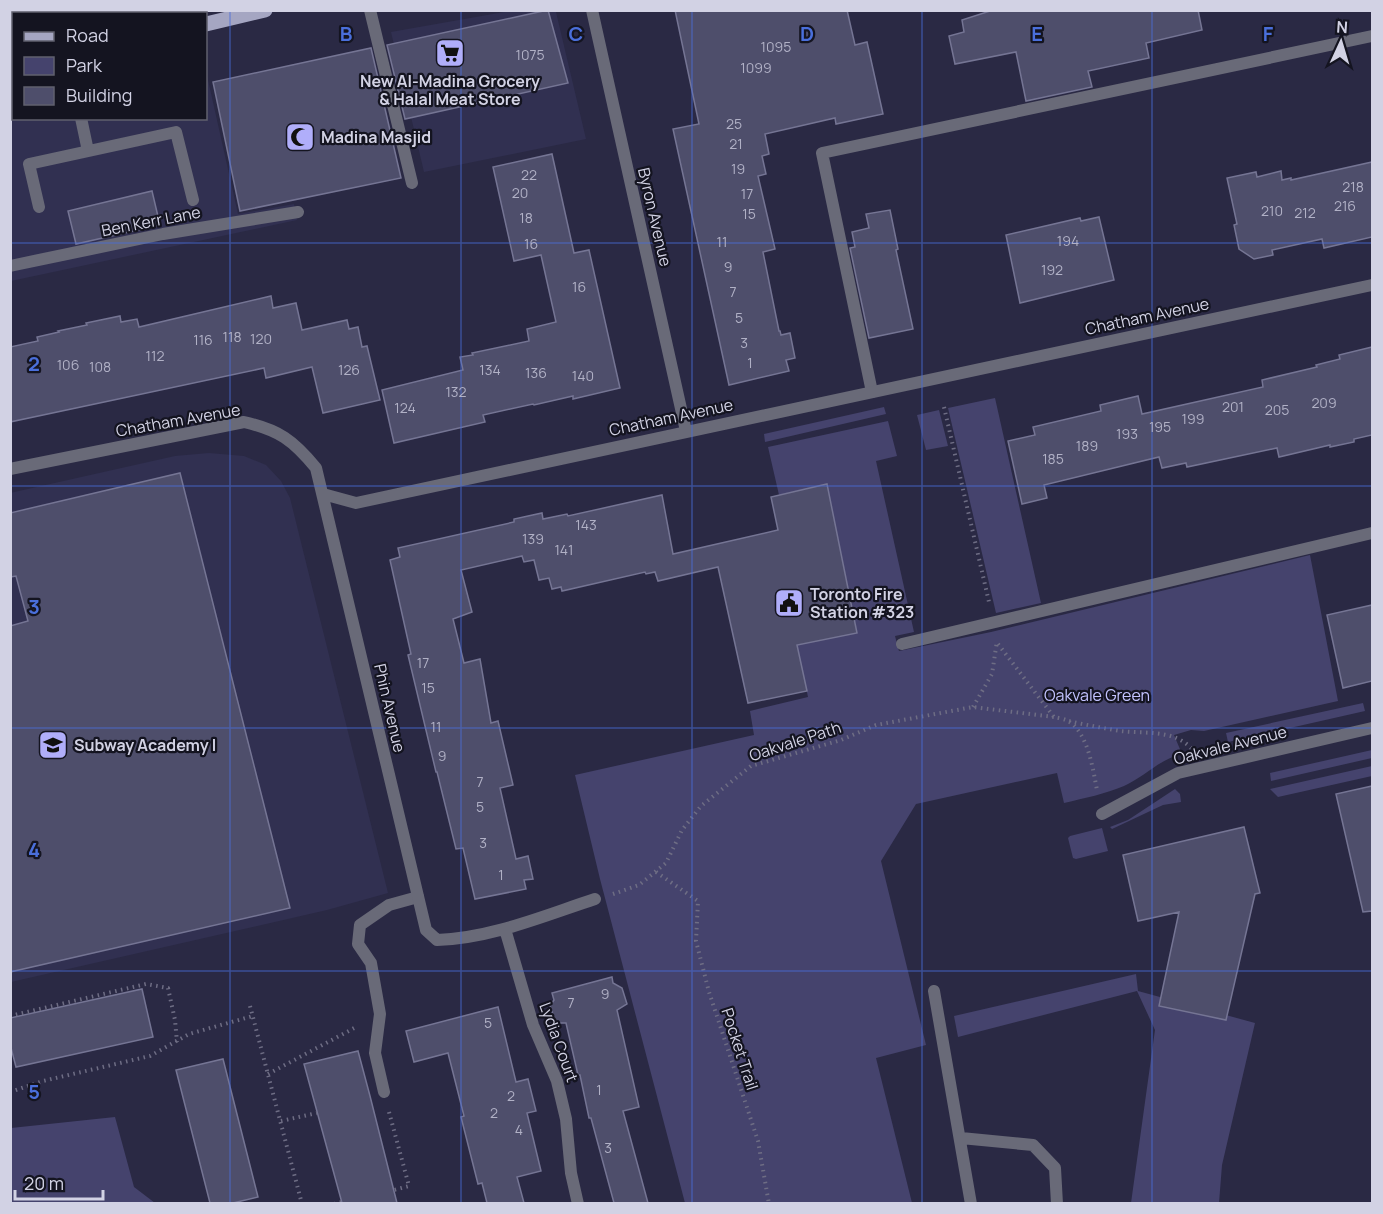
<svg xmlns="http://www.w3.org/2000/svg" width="1383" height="1214" font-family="Manrope,sans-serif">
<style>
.built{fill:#313051}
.green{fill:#45436d}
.building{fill:#4e4e6b;stroke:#757594;stroke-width:1.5}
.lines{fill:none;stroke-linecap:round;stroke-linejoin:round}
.path{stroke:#6e6d84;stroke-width:4;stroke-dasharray:1.5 4.5;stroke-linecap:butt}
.lane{stroke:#696a78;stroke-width:12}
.street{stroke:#696a78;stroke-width:12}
.primary{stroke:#a5a6c2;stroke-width:15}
.grid{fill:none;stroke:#4a6fdb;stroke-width:1.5;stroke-opacity:0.55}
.labels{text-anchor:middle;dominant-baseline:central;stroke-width:4.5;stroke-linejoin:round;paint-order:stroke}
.number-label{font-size:14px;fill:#b1b1c6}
.poi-label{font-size:16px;font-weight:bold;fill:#d2d2e4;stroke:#141420;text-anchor:start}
.street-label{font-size:16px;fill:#d2d2e4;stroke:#141420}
.park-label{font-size:16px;fill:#c3c3ff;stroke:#141420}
.grid-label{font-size:20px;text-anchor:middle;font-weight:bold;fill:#4a6fdb;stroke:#141420;stroke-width:4.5;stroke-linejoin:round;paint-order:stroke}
</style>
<rect width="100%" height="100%" fill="#2a2944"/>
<path class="built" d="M510,11h44l2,1 30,127 -162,33 -33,-140z
M206,71l32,143 56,-10 3,16 -286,61 -1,-168h3l1,5h192z
M209,453l35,3 22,9 15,16 9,17 98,395 -61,17 -316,72 -1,-489 165,-37z"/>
<path class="green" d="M995,398l46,205 -45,10 -48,-205z
M884,407l2,7 -121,28 -1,-8z
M939,410l9,36 -22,4 -9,-35z
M888,421l9,35 -21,5 38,171 -19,4 4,15 92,-19 319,-77 28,146 -134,30 -13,-1 -17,5 8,19c-24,6 -36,22 -58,32 -19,8 -39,12 -60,17l-7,-30 -141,31 -35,57 45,184 -50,13 36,145h-227l-85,-324 -25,-104 179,-40 -4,-24 58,-14 -11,-52 60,-13 -30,-148 -48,11 -11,-48z
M1363,703l2,8 -137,31 -2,-9z
M1372,750v8l-101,23 -1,-8z
M1372,766v10l-94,21 -8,-8z
M1175,789l5,5 1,8 -18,3 -51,24 -2,-2 18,-7z
M1102,828l6,23 -32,8 -3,-1 -5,-20 2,-2z
M1136,974l2,17 117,32 -33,142 -3,38h-88l24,-173 -18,-39 -179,46 -4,-21z
M115,1117l19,70 21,16h-144v-75z"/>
<path class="building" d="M548,10l20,73 -163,36 -18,-74z
M675,10h172l8,35 12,-3 16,72 -47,10 -1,-6 -70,16 4,20 -7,2 4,18 -8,2 17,73 -12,3 16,79h1l1,4 9,-2 5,25 -9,2 3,11 -60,14 -56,-256 26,-5z
M993,10h205l4,20 -56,13 3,15 -61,13 4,16 -66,14 -10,-49 -61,12 -6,-28 15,-4 -2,-12z
M371,48l30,130 -161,33 -27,-129z
M552,154l22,99 15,-3 31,138 -47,11v-3l-39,9 -1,-1 -50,11 2,7 -91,21 -12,-53 81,-20 -3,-13 13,-2 -1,-2 57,-12 -2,-12 29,-7 -15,-67 -27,6 -21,-94z
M1372,162v75l-48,11 -2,-9 -50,11 1,5 -19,4 -15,-10 -5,-24 3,-1 -10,-46 29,-6 1,5 24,-6 1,9 9,-2v2z
M152,191l8,34 -84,19 -8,-33z
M890,210l8,39 -2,1 17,79 -44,9 -19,-90 5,-1 -3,-15 17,-4 -3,-14z
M1099,217l15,63 -94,23 -14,-68 74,-17 1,3z
M271,296l2,12 23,-5 6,27 45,-10 2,9 9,-2 4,20 5,-1 13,54 -57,13 -11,-46 -46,11 -2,-10 -254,54v-75l28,-6 -1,-4 22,-5 -1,-1 29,-6 -1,-2 34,-7 1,6 16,-3 2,8z
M1372,347v88l-18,4v3l-24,5v-2l-51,12 -2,-9 -90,19 -1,-4 -24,5 -3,-11 -115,28 3,13 -25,6 -14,-63 27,-6 -2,-8 68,-16 -1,-6 38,-9 4,18 121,-27 -1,-7 55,-13 -1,-2 24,-6 -1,-4z
M180,473l110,435 -280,64v-346l18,-5 -12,-45 -6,1v-64z
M827,484l30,149 -60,12 10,46 -59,12 -30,-136 -60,14 -3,-9 -9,2 -1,-2 -83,19 -1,-4 -9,2 -3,-11 -10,2 -5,-20 -10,2 -2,-6 -61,14 11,42 -19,7 11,44 16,-4 11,64 7,-2 15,64 -13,3 16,71 12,-3 5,23 -9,1 2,9 -51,10 -12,-51 -7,1 -19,-77h-1l-28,-117 3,-1 -21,-94 10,-3 -2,-9 116,-26v-3l28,-6 1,6 24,-5 1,2 94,-21 11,59 105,-24 -7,-33z
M1372,605v76l-29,7 -16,-73z
M1372,786v125l-9,1 -27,-118z
M1244,827l16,66 -5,1 -29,126 -67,-14 20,-94 -41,9 -15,-66z
M612,977l1,6 9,5 5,16 -10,6 22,97 -16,4 25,92h-34l-23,-85h-2l-9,-43h-2l-12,-52h-10l-6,-17 4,-6 -2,-7z
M142,989l11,48 -137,30 -6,-23v-26z
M498,1007l18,75 12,-3 8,32 -9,2 14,58 -24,6 7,26h-37l-5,-20 -4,1 -17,-67 3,-1 -16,-63 -34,9 -8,-31z
M358,1051l12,45 27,107h-55l-38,-139z
M223,1059l35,138 -25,6h-23l-34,-133z"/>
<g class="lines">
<path class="path" d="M944,407l45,195
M998,644l56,73c4,1 11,2 14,4 20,11 25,49 29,69
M973,707l19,-33 5,-33
M1069,721c17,4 34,7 51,10 24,3 53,-2 71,17
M656,872l42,29 -2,40 13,51 49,149 11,63
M613,894l26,-9 27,-22 16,-33 19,-24 50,-40 90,-26 35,-15 97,-18 81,10
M250,1006l52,198
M10,1016l136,-32 22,4 7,32 2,22
M268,1074l90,-48
M10,1092l33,-11 107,-25 39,-22 64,-18
M389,1112l20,74 -15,4
M281,1121l36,-8
M334,1204l8,-2"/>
<path class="lane" d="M370,10l42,173
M81,118l7,33
M39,207l-10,-43 147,-32 17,68
M10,266l153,-32 135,-22
M872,392l-50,-239 550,-117
M902,644l470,-111
M934,991l37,213
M384,1092l-9,-39 5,-39 -9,-51 -13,-19 2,-19 29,-20 29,-8
M961,1138l72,7 22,23 2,36"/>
<path class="street" d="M592,10l94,421
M10,469l234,-47c35,8 49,18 72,46l110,462 11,10c55,-2 106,-24 158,-41
M323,494l33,9 1016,-218
M1102,814l76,-41 194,-45
M505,929l28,96 24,56 9,38 5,54 7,31"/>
<path class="primary" d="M206,24l59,-14
M10,67l4,-1"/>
</g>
<path class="grid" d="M230,10v1194M461,10v1194M692,10v1194M922,10v1194M1152,10v1194M10,243h1362M10,486h1362M10,728h1362M10,971h1362"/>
<defs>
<g id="supermarket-square" transform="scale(1.5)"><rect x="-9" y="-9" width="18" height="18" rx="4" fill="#b0aefa" stroke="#141420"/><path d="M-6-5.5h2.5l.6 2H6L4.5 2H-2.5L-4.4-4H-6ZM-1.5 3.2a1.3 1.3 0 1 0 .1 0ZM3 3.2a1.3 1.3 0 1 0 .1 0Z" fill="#111"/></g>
<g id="mosque-square" transform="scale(1.5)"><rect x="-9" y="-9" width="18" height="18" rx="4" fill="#b0aefa" stroke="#141420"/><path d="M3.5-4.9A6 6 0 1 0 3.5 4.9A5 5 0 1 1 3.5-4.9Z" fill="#111"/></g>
<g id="civic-square" transform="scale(1.5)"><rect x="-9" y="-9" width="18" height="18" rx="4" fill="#b0aefa" stroke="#141420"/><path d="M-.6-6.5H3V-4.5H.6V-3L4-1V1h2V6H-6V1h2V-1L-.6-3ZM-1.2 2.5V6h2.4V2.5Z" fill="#111"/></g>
<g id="school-square" transform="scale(1.5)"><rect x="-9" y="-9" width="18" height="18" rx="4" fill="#b0aefa" stroke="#141420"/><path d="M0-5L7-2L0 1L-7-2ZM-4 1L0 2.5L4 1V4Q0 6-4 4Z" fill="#111"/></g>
</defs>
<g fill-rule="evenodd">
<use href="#supermarket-square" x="450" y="53"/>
<use href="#mosque-square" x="300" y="137"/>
<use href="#civic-square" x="789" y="603"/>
<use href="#school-square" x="53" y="745"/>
</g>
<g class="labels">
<g class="number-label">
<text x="776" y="46">1095</text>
<text x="530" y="54">1075</text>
<text x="756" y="67">1099</text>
<text x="734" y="123">25</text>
<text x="736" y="143">21</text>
<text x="738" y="168">19</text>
<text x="529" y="174">22</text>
<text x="1353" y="186">218</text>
<text x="520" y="192">20</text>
<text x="747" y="193">17</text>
<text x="1345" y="205">216</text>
<text x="1272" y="210">210</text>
<text x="1305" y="212">212</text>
<text x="749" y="213">15</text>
<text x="526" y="217">18</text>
<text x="1068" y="240">194</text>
<text x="722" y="241">11</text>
<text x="531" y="243">16</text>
<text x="728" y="266">9</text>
<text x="1052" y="269">192</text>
<text x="579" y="286">16</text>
<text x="733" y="291">7</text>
<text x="739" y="317">5</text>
<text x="232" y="336">118</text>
<text x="261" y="338">120</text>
<text x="203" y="339">116</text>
<text x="744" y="342">3</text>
<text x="155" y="355">112</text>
<text x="750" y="362">1</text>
<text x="68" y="364">106</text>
<text x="100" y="366">108</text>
<text x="349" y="369">126</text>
<text x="490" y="369">134</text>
<text x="536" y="372">136</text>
<text x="583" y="375">140</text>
<text x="456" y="391">132</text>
<text x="1324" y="402">209</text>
<text x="1233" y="406">201</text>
<text x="405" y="407">124</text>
<text x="1277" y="409">205</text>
<text x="1193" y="418">199</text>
<text x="1160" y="426">195</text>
<text x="1127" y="433">193</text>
<text x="1087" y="445">189</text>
<text x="1053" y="458">185</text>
<text x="586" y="524">143</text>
<text x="533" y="538">139</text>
<text x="564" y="549">141</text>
<text x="423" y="662">17</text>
<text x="428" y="687">15</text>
<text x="436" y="726">11</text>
<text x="442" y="755">9</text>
<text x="480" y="781">7</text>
<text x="480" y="806">5</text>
<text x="483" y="842">3</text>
<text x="501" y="874">1</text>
<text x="605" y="993">9</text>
<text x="571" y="1002">7</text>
<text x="488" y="1022">5</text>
<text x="599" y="1089">1</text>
<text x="511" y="1095">2</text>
<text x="494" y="1112">2</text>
<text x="519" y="1129">4</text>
<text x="608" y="1147">3</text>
</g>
<g class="poi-label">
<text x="450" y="81" text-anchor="middle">New Al-Madina Grocery<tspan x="450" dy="18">&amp; Halal Meat Store</tspan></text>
<text x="321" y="137">Madina Masjid</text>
<text x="810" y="594">Toronto Fire<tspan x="810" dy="18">Station #323</tspan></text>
<text x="74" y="745">Subway Academy I</text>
</g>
<g class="street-label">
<text transform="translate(655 217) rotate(77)">Byron Avenue</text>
<text transform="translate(151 221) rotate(-11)">Ben Kerr Lane</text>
<text transform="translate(1147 316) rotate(-12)">Chatham Avenue</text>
<text transform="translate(671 417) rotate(-12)">Chatham Avenue</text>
<text transform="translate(178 420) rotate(-10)">Chatham Avenue</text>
<text transform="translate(390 708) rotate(77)">Phin Avenue</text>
<text transform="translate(795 741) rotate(-18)">Oakvale Path</text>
<text transform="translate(1230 745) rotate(-14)">Oakvale Avenue</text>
<text transform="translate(559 1042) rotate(70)">Lydia Court</text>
<text transform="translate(740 1049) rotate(72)">Pocket Trail</text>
</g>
<g class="park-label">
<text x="1097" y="695">Oakvale Green</text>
</g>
</g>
<g class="grid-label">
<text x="346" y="41">B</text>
<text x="576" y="41">C</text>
<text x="807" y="41">D</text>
<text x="1037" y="41">E</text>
<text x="1268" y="41">F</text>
<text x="34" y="371">2</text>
<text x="34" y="614">3</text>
<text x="34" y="857">4</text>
<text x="34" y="1099">5</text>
</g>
<rect width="1383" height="1214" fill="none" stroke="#d2d2e4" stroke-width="24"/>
<rect x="12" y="12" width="195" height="108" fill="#141420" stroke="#60606e" stroke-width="1.5"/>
<rect x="24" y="32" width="30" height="9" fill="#a5a6c2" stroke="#60606e" stroke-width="1.5"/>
<text x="66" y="42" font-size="18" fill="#d2d2e4">Road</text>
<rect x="24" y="57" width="30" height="18" fill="#45436d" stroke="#60606e" stroke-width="1.5"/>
<text x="66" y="72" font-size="18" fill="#d2d2e4">Park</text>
<rect x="24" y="87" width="30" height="18" fill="#4e4e6b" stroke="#60606e" stroke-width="1.5"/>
<text x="66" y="102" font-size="18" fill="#d2d2e4">Building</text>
<g transform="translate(1341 42) rotate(4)" stroke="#141420" stroke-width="4.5" paint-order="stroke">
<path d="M0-4.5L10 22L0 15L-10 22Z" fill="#d2d2e4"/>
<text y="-9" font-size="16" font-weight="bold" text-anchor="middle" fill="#d2d2e4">N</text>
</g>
<path d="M15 1190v9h88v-9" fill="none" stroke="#d2d2e4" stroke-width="3"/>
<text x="24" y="1190" font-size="18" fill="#d2d2e4" stroke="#141420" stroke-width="4.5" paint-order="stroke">20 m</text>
</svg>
